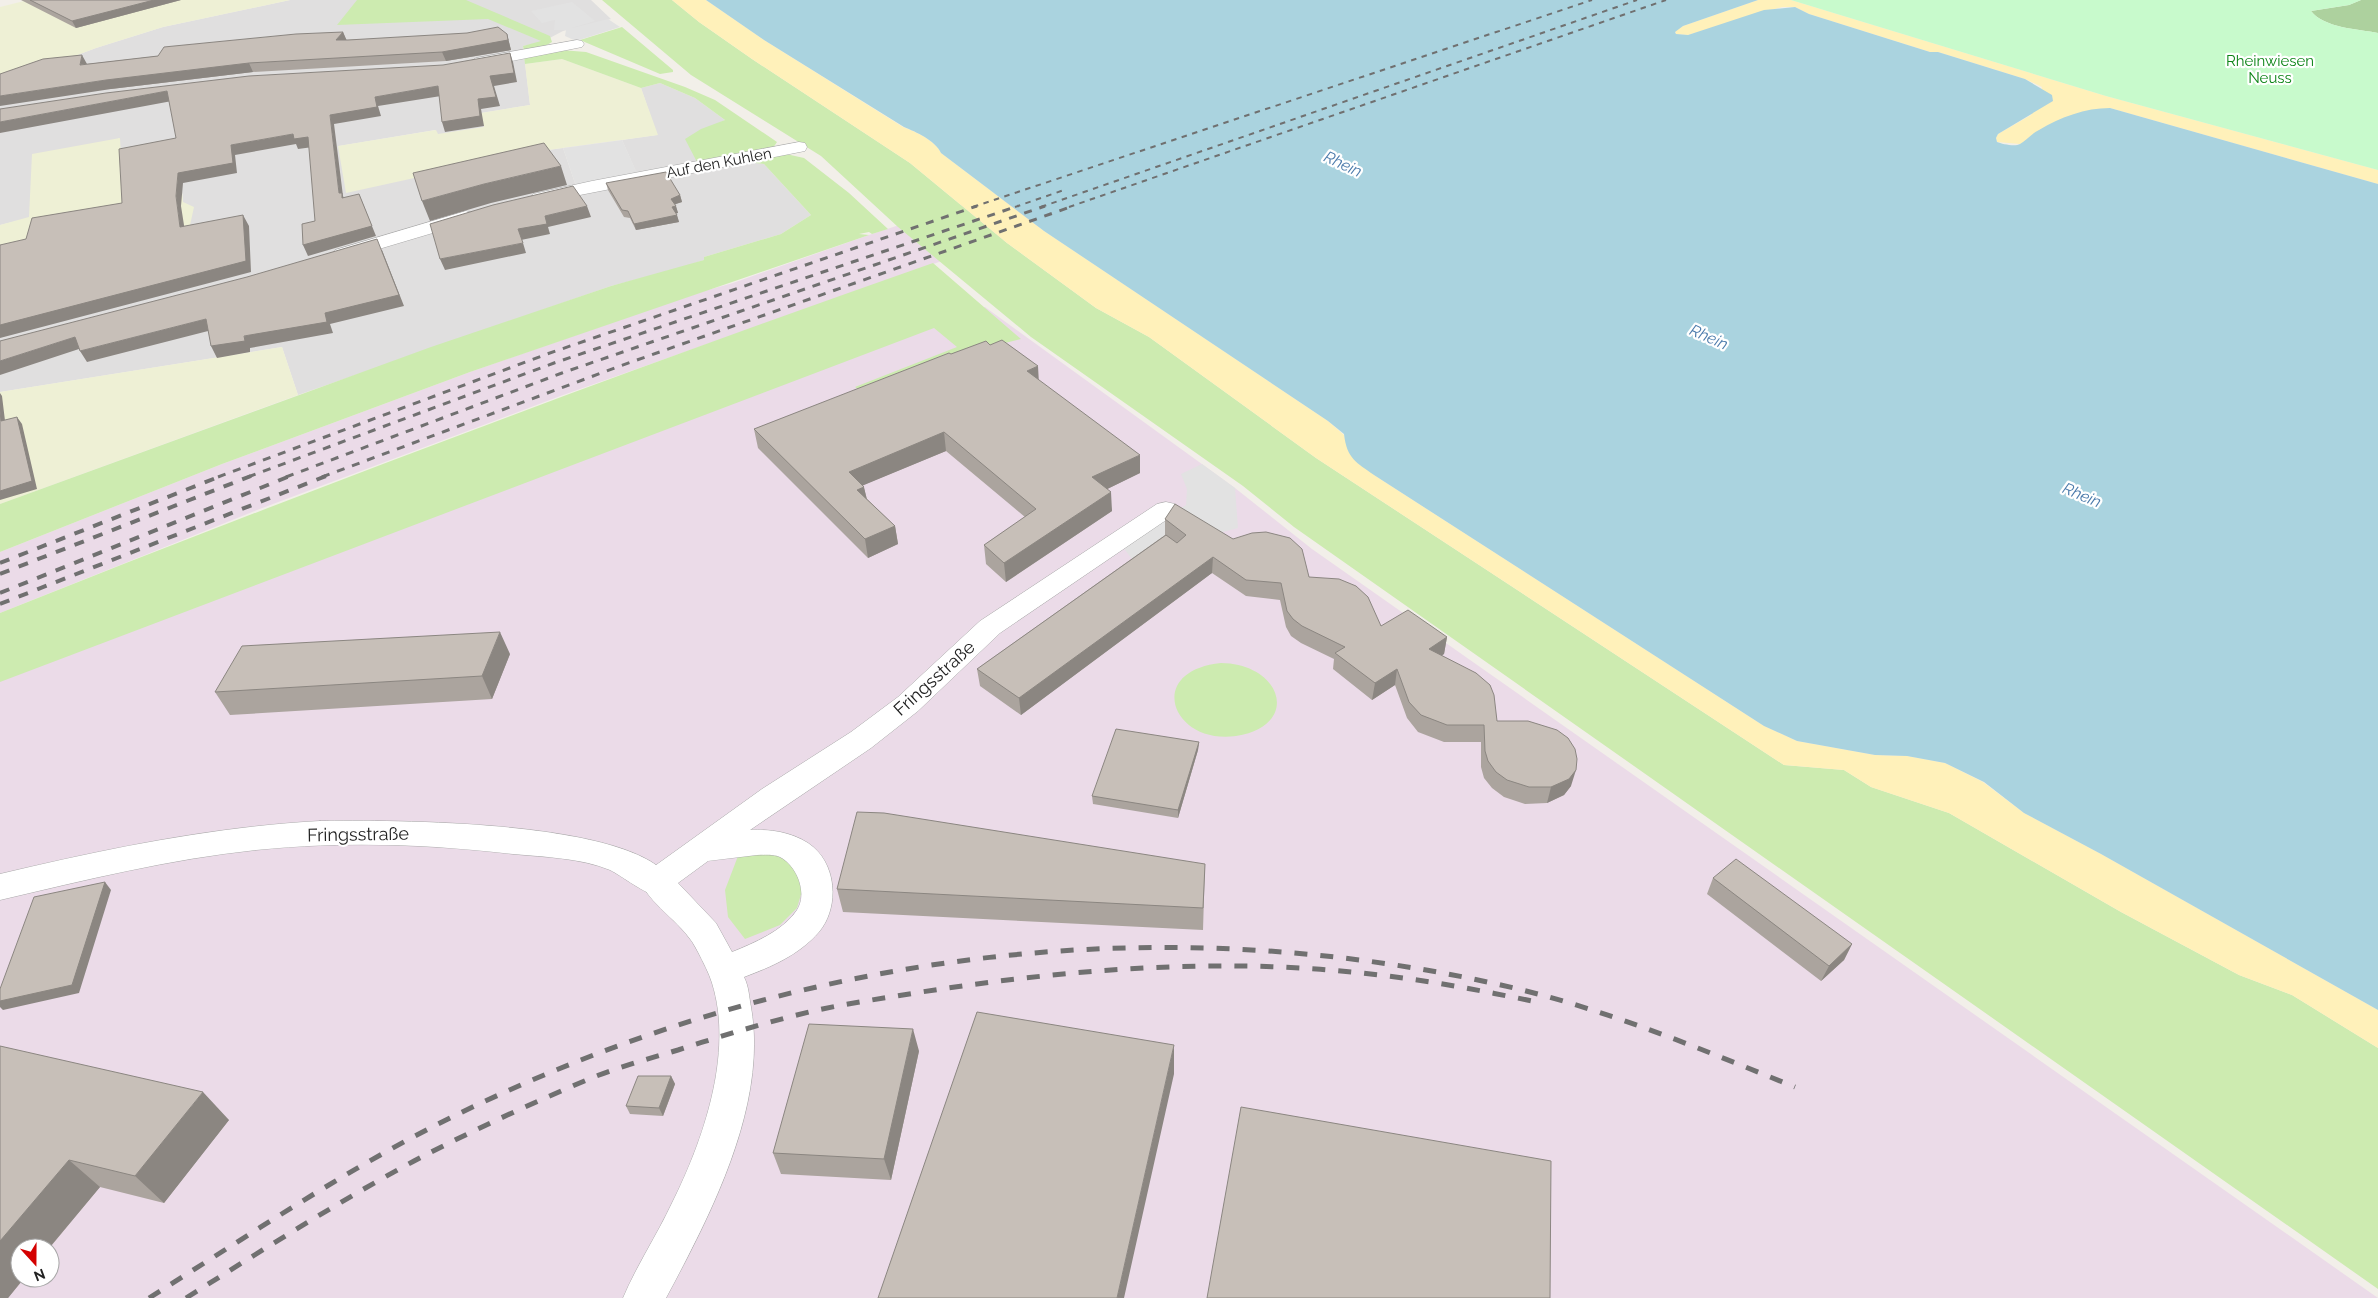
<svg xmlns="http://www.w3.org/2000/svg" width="2378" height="1298" font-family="Raleway,sans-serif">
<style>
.residential{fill:#e0dfdf}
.industrial{fill:#ebdbe8;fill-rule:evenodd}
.farmland{fill:#eef0d5}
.grass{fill:#cdebb0}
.forest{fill:#add19e}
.sand{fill:#fff1ba}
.park{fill:#c8facc}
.parking{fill:#e2e2e2}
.water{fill:#aad3df}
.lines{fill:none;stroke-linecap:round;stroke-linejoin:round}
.minor-casing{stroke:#a9a9a9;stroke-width:1}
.tertiary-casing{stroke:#a9a9a9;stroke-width:1}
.minor{fill:#fff;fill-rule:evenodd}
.tertiary{fill:#fff;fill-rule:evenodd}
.rail-far3{stroke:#707070;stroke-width:2;stroke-dasharray:5.5 5.5;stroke-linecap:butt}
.rail-far2{stroke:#707070;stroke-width:3;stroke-dasharray:8 8;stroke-linecap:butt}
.rail-far1{stroke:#707070;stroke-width:4;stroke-dasharray:10 10;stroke-linecap:butt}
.rail{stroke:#707070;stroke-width:5;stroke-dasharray:13 13;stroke-linecap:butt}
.wall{fill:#aba49e}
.shaded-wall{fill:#8b8681}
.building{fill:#c7bfb8;stroke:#8b8681}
.labels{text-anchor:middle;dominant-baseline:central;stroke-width:4.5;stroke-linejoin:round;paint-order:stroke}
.far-park-label{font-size:15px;fill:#0c8416;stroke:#fff}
.far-street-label{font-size:15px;fill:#222;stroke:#fff}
.far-water-label{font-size:16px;font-style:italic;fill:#4a7aab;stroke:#fff}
.street-label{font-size:18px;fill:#222;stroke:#fff}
</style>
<rect width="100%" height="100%" fill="#f2efe9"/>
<path class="residential" d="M290,0h301l20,19 -48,12 -21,11 -19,4 7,59 -49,8 3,14 -47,8 -2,-5 -96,16 194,6 30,-4 13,38 61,-12 -15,-34 35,-5 -16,-47 19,-5 35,15 30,22 -16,8 29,33 26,3 47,51 -30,19 -77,23v3l-27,9 -66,17 -313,109 -16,-48 -282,45v-145l183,-45 -6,-58 -56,11 -2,-17 -90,80 -29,7v-141l96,-36 67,-21z"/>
<path class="industrial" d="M1344,78l50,23 -831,294 -306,115 -257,103v-61l222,-88 248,-92 227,-79 36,-10 136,-48z
M985,307l250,181 77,61 1066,749h-2378v-621zM20,1248h30v30h-30z"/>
<path class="farmland" d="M28,0h262l-127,27 -67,21 -96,36v-77z
M562,59l79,29 17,47 -125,17 -187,41 -8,-47 98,-16 2,4 46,-7 -3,-14 49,-8 -5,-41z
M120,138l1,17 56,-11 6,58 11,5 -9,41 -185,-1v-22l29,-8 3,-63z
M282,347l16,48 -298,109v-112z"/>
<path class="grass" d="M357,0h109l84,36 2,6 -7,4 -21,5 -1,-5 18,-5 -53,-22 -151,6z
M602,0h70l27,22 53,37 158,104 97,80 89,65 53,29 167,121 468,307 60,5 27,17 78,26 172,99 118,63 53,20 86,53v241l-1084,-762 -51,-41 -212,-149 -133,-110 -77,-71 -130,-81z
M622,27l51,43v2l-13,2 -80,-34z
M561,50l25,2 99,35 30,13 62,42 -4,6 -75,16 -13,-25 16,-10 24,-9 -30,-22 -35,-15 -19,5 -79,-29 -37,5 -1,-7z
M786,154l18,4 45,35 39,36 -16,5 -3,-2 -10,2 10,1 -399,137 -248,92 -222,88v-48l431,-157 180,-61 93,-26v-3l77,-23 30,-19 -47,-51 -26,-3z
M933,263l88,76 -44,11 -112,44 -10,-7 102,-40 -23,-19 -934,354v-69c309,-123 619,-240 933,-350z
M1221,663c62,1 80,63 15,73 -64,9 -92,-65 -15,-73z
M758,852l20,2 19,16 5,21 -5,17 -17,17 -35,14 -17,-22 -3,-27 13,-34z"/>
<path class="forest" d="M2361,0h17v33c-20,-4 -54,-5 -67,-22l38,-6z"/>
<path class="sand" d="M672,0h34l58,40 139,87c13,5 32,13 38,26l103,78 284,190 16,14 1,4 29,36 390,251 33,15 78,14 32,1 38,7 38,19 41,31 77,41 277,156v38l-86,-53 -53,-20 -118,-63 -172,-99 -78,-26 -27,-17 -60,-5 -468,-307 -167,-121 -53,-29 -89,-65 -97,-80 -158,-104 -53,-37z
M1758,0h33l315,96 272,74v14l-268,-76 -90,36 -23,-2 -1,-4 2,-4 33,-19 11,-28 -17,-8 -87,-27h-8l-121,-38 -14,-7h-13l-94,28 -12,-1 -1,-3 8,-5z"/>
<path class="park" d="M1791,0h570l-12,5 -38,6c13,17 47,18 67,22v137l-272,-74z"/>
<path class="parking" d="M572,2l23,19 -27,8 40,-10 12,8 -44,14 -11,-5 1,-6h-12l1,-10 -13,3 -11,-12z
M622,140l16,35 -62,11 -13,-38z
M1202,464l33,24 3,40 -72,19 -28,20 -16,-21 64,-41 1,-16 -6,-15z"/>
<path class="water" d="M706,0h1052l-75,26 -8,6 1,2 12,1 76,-25 31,-3 14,7 121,38h8l87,27 27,16 1,6 -55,33 -2,4 1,4c5,2 18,5 23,2 6,-3 12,-11 19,-14 22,-13 46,-22 71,-22l268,76v826l-277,-156 -77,-41 -40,-31 -39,-19 -38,-7 -32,-1 -78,-14 -33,-15 -390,-251c-18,-13 -27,-16 -30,-41l-16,-13 -284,-190 -103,-78c-6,-13 -25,-21 -37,-26l-140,-87z"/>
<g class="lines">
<g class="minor-casing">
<path id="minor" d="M577,40l5,1 2,3 -2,3 -106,21 -8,-5 8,-5z
M799,142l6,1 2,4 -2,4 -266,52 -6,-1 -3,-4 3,-4 59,-13z
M466,211l7,2 2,4 -2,4 -131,39 -7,-2 -3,-4 3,-4z
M1166,502l9,2 3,5 -3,5 -175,119 -82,78 -47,37 -121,82c20,-1 41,2 58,13 29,19 32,64 11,89 -20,23 -48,35 -75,45 5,10 5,20 7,30 17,98 -40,207 -85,291h-43c14,-33 34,-63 49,-95 31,-62 62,-150 40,-220 -3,-10 -9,-21 -14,-31 -13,-28 -44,-43 -58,-70l5,-9 117,-84 89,-57 47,-35 82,-76 177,-117zM757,855c7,0 16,-1 23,2 17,9 28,36 17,53 -14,21 -43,33 -65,42l-16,-29 -38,-40 30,-22z"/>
</g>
<g class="tertiary-casing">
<path id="tertiary" d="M320,821c67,-1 320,-2 352,61l-5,9c-3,1 -7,4 -10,4 -11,0 -35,-19 -47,-25 -29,-12 -65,-13 -97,-16 -85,-10 -171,-13 -257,-4 -86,9 -171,30 -256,50v-26c106,-25 211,-47 320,-53z"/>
</g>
<use href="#minor" class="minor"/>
<use href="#tertiary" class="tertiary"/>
<path class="rail-far3" d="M973,207l619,-207
M1015,207l52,-18
M1041,207l596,-207
M1069,207l597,-207"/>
<path class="rail-far2" d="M218,477l329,-123 430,-148
M248,477l306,-114 464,-157
M286,477l276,-104 483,-167
M322,477l298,-111 453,-160"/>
<path class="rail-far1" d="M0,563l221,-87
M0,574l251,-98
M0,593l290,-117
M0,604l326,-128"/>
<path class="rail" d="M149,1298c99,-62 196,-128 301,-180 332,-164 702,-215 1064,-130 97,23 189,62 281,99
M186,1298c75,-47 150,-95 228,-137 57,-30 116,-57 175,-82 29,-12 59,-20 89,-29 43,-14 86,-27 131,-38 34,-8 70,-13 106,-19 153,-24 310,-37 464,-18 55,6 109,17 163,28"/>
</g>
<path class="wall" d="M21,0h160l-105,28z
M343,32l3,8 161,-6 4,16 -65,11 -193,11 -142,17 -24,-25 71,-8z
M606,183l74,12 2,7 -7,2 3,9h-2l3,9 -43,8 -6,-12 -6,-1 -16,-27z
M951,354l88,26 101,93 -33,16 5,22 -106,71 -20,-18 -2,-19 41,-28 -79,-66 -83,34 4,14 28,27 3,18 -30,14 -110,-110 -4,-19z
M1165,519l68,20 76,38 72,49 66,11 -3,17 -2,1 55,66 74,65 -7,9 -17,8 -22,1 -21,-7 -12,-9 -8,-10 -3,-11v-25h-37l-26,-10 -11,-14 -12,-33 -23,15 -39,-31 1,-10 -33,-16 -10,-7 -5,-9 -6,-27 -34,-4 -34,-23 -191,142 -41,-29 -3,-17 188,-134z
M510,654l-18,45 -262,16 -15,-23z
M1199,742l-1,8 -20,68 -85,-14 -1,-8z
M1205,864l-2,66 -360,-18 -6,-23z
M1713,878l139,66 -8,16 -23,21 -114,-87z
M0,1046l229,74 -65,83 -64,-16 -92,111h-8z
M919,1051l-28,129 -110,-6 -8,-21z
M671,1076l4,8 -12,32 -33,-2 -4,-8z"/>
<path class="shaded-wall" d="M154,0h27l-105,28 -4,-7z
M343,32l4,9 -11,-1z
M507,34l4,16 -65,11 -4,-9z
M510,53l3,9 4,20 -23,4 6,20 -19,3 3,17 -39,6 -3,-10 48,-46z
M82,55l5,9 -7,1z
M249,63l4,9 -142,17 -111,17v-10l106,-16z
M438,86l3,10 -63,10 3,10 -47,8 9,72 3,7 -7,-10 -9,-78 45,-18z
M167,91l5,10 -172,32v-11z
M293,134l15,3 5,10 -15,2 -2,-5 -61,11 2,18 -54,10 -2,23 5,32 -6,-11 -4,-31 2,-23 53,-28z
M561,166l6,19 -76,18 -61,18 -8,-20 62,-17z
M359,194l17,42 -68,20 -5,-11z
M680,195l2,7 -9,3 -2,-6z
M587,206l4,11 -43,10 2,7 -29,6 -3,-11 27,-13z
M676,206l2,7 -4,1 -2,-7z
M243,215l6,11 2,46 -251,66v-13z
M677,215l2,7 -43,8 -2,-6z
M523,243l3,10 -81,17 -5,-11z
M382,250l22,56 -74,18 3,9 -83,15v4l-33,6 -6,-12 114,-33z
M206,319l6,11 -125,32 -7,-11z
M75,337l7,11 -82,27v-14z
M1038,366l1,18 -12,-13z
M0,393l2,3 4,33 -5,-8 -1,-10z
M17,417l5,7 15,65 -37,11v-9z
M944,432l2,19 -94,39 -3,-18z
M1140,455v18l-47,23 -1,-19z
M864,487l4,18 -11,-15z
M1111,492l1,19 -106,71 -2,-19z
M895,526l3,18 -30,14 -3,-19z
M1213,557l-1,16 -191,142 -2,-17z
M500,632l10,22 -18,45 -10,-23z
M1447,637l-3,17 -18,11 3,-16z
M1397,669l-2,16 -23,15 3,-17z
M1199,742l-1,8 -20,68v-8z
M1576,770l-5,16 -7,9 -17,8 4,-16z
M105,882l6,8 -32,103 -76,17 -3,-3v-6z
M1852,944l-8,16 -23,21 8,-15z
M913,1029l6,22 -28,129 -7,-21z
M1174,1045v29l-50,224h-7z
M671,1076l4,8 -12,32 -4,-8z
M203,1092l26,28 -65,83 -29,-27z
M69,1160l31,27 -51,61h-29v30h4l-16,20h-8v-57z"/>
<path class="building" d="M30,0h124l-82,21z
M498,27l9,7 1,6 -66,12 -193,11 -143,17 -106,16v-22l43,-15 39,-4 -2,10 78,-9 6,-9 132,-13 47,-2 -7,8h12l119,-7z
M510,53l4,20 -24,3 6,21 -18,2 2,17 -38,6 -4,-36 -63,11 2,10 -47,8 9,78h3v5l17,-4 13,32 -69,19 -1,-21 13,-3 -7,-84 -14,2 -1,-5 -62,11 2,18 -55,10 -2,23 4,31 63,-12 3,46 -246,64v-80l26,-6 6,-21 90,-15 -3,-54 57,-11 -9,-47 -167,31v-13l106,-16 143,-17 194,-11z
M544,143l17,23 -77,18 -62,17 -9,-28z
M666,172l14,23 -9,4 5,7 -4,1 5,8 -43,9 -6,-13 -6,-1 -16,-27z
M573,186l14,20 -42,10 2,8 -29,5 5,14 -83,16 -10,-35 63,-19z
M377,239l22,56 -74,18 2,9 -83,14 1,5 -34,5 -5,-27 -126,32 -5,-14 -75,24v-20l247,-64z
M1002,340l36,26 -11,5 113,84 -48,22 19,15 -107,71 -20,-18 52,-36 -92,-77 -95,40 15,15 -7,3 38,36 -30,13 -111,-110 195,-76 2,1 35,-13 4,4z
M0,411l1,10 16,-4 15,64 -32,10z
M1175,504l58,35 19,-6 14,-1 24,6 12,11 7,28 30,2 17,7 12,11 13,29 27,-16 39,27 -18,12 47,24 14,12 4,10 3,26h31l29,9 11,8 7,11 2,10 -1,11 -7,9 -18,8h-22l-22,-7 -11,-8 -8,-11 -3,-10 -1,-26h-37l-26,-10 -12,-13 -12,-33 -22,14 -40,-30 10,-6 -43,-21 -9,-7 -6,-8 -6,-28 -35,-3 -33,-23 -194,141 -42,-29 189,-134 11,8 9,-8 -21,-16z
M500,632l-18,44 -267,16 27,-46z
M1116,729l83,13 -21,68 -86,-14z
M857,812l27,1 321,51 -2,44 -366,-19z
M1736,859l116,85 -23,22 -116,-88z
M105,882l-33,103 -72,16v-12l34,-92z
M977,1012l197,33 -57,253h-239z
M809,1024l104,5 -29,130 -111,-6z
M0,1046l203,46 -68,84 -66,-16 -69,81z
M638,1076h33l-12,32 -33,-2z
M1241,1107l310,54 -1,137h-343z"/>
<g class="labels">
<g class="far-park-label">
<text x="2270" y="61">Rheinwiesen<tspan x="2270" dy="17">Neuss</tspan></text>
</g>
<g class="far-street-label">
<text transform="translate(719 163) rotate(-11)">Auf den Kuhlen</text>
</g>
<g class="far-water-label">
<text transform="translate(1343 164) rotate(25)">Rhein</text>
<text transform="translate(1709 337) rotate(24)">Rhein</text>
<text transform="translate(2082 495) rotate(23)">Rhein</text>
</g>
<g class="street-label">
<text transform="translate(934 678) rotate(-42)">Fringsstraße</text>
<text transform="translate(358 834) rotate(-1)">Fringsstraße</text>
</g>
</g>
<g transform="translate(35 1263) rotate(159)"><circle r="24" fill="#ffffff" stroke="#a7a7a7"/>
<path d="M0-4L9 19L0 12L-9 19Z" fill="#d40000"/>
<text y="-8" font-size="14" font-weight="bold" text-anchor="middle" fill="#222222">N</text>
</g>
</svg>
